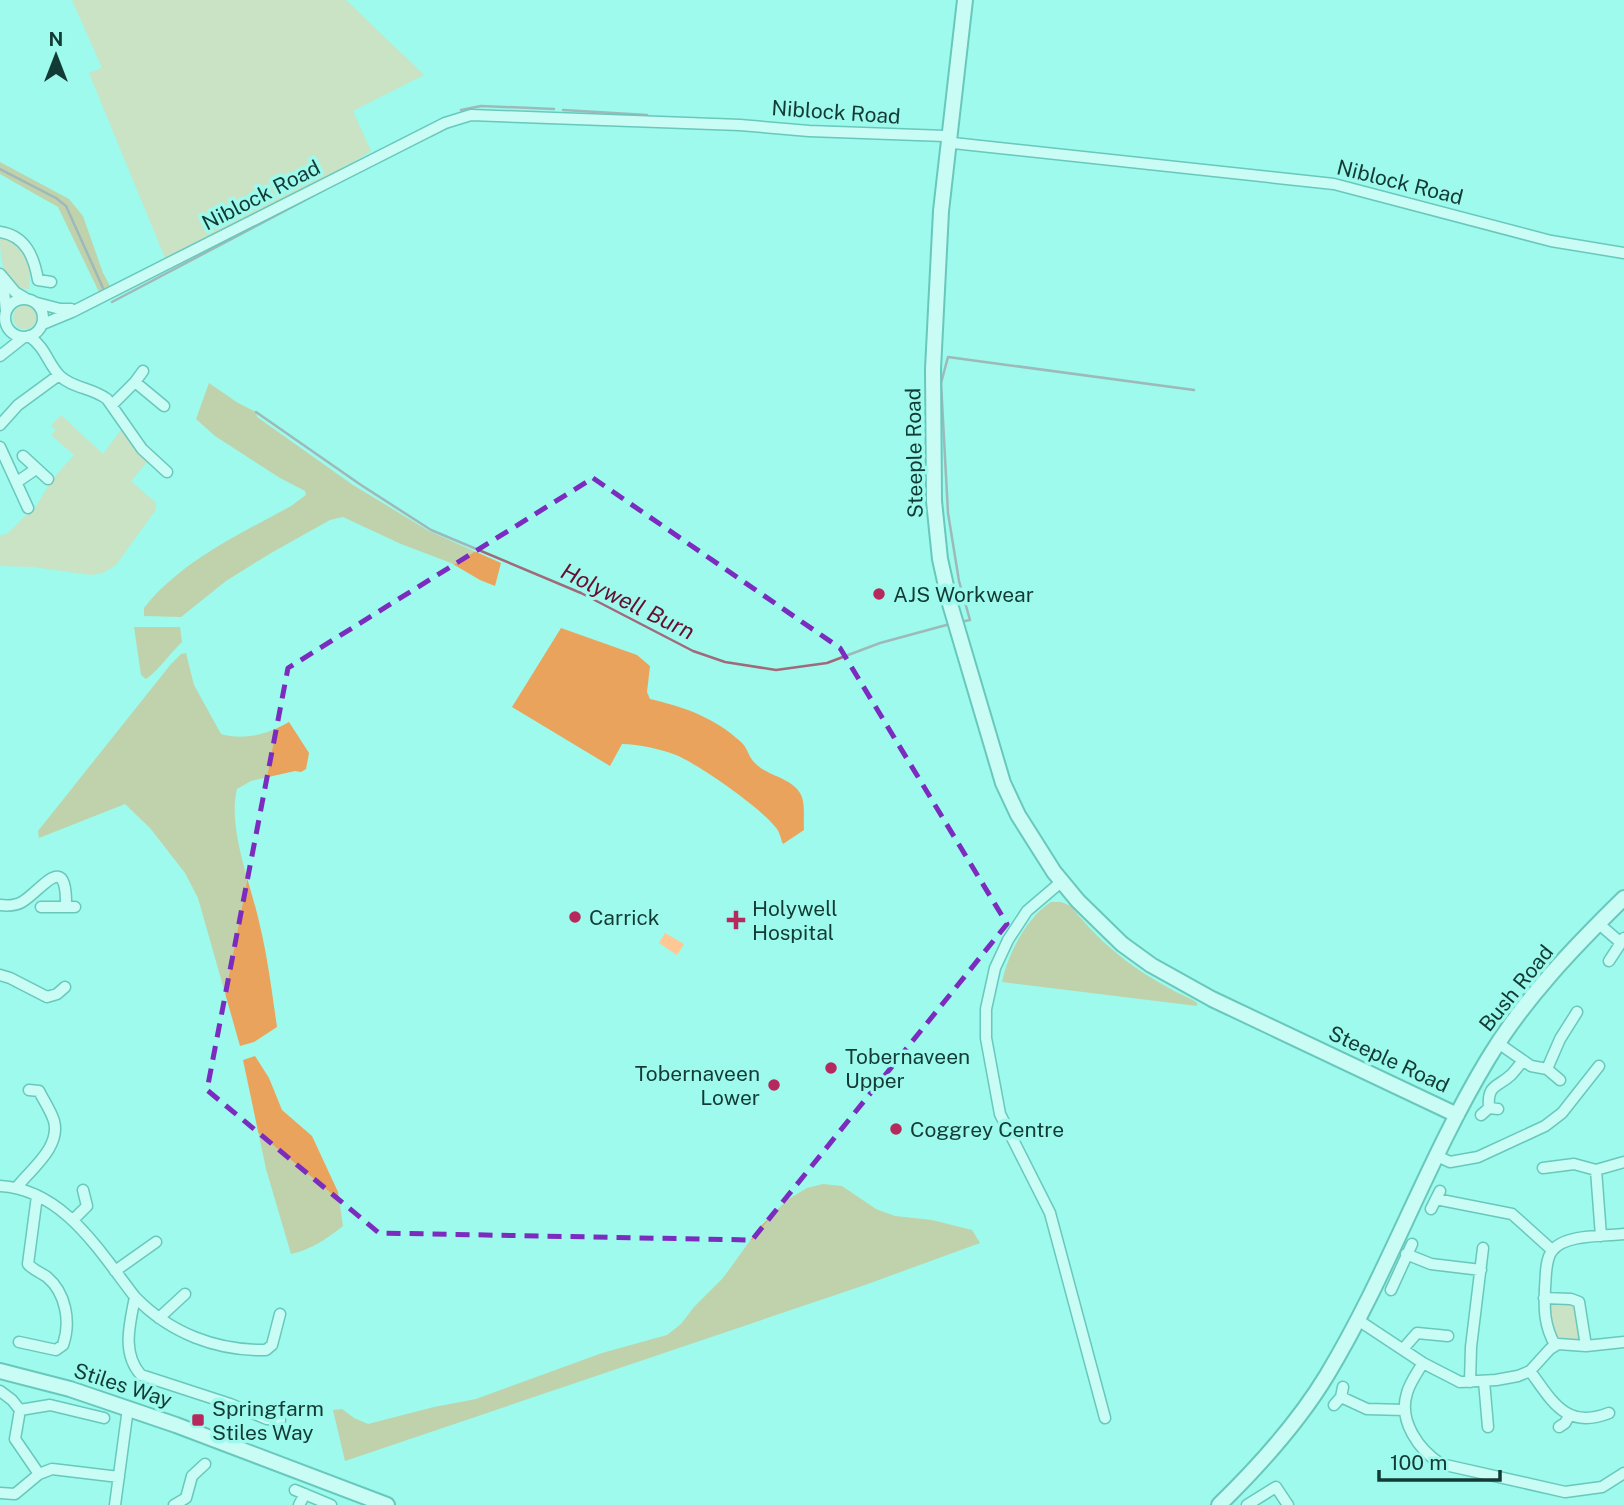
<svg xmlns="http://www.w3.org/2000/svg" width="1624" height="1505" font-family="'Public Sans',sans-serif">
<style>
.green{fill:#fec793}
.forest{fill:#eaa35c}
.lines{fill:none;stroke-linecap:round;stroke-linejoin:round}
.stream{stroke:#a16a7a;stroke-width:2.5}
.street-casing{stroke:#298c80;stroke-width:13}
.secondary-casing{stroke:#298c80;stroke-width:18}
.street{stroke:#fff;stroke-width:10}
.secondary{stroke:#fff;stroke-width:14}
.marked{fill:none;stroke:#7b2cbf;stroke-width:5;stroke-dasharray:14 9;stroke-linejoin:round}
.poi-dot{fill:#b6295d;stroke:#9dfaec;stroke-width:2.5}
.labels{text-anchor:middle;dominant-baseline:central;stroke-width:7;stroke-linejoin:round;paint-order:stroke}
.street-label{font-size:21px;fill:#133b36;stroke:#9dfaec}
.poi-label{font-size:21px;fill:#133b36;stroke:#9dfaec;text-anchor:start}
.water-label{font-size:23px;font-style:italic;fill:#660f30;stroke:#9dfaec}
</style>
<rect width="100%" height="100%" fill="#9dfaec"/>
<path class="green" d="M72,0h274l78,75 -71,36 18,40 -19,12 -187,95 -76,-185 13,-5z
M0,238c21,1 26,17 33,35l-3,3 -1,13c-26,0 -29,-31 -29,-51z
M13 317a12 12 0 1 1 24 0a12 12 0 1 1-24 0Z
M61,415l42,39 18,-24 26,32 -16,19 25,22 -1,8 -39,54 -13,8 -12,2 -58,-8 -33,-1v-30l8,-3 20,-20 6,-3 17,-29 23,-26 -23,-20 5,-5 -5,-4z
M665,933l19,11 -7,11 -18,-12z
M1567,1302l10,4 3,36 -18,-2 -7,-3 -5,-14v-20z"/>
<path class="forest" d="M0,162l69,37 14,17 20,57 7,13 -11,6 -41,-85 -58,-33z
M209,383l29,20 18,9 1,5 96,68 76,46 72,32 -6,23 -15,-6 -29,-17 -50,-19 -58,-27 -13,3 -59,33 -45,28 -45,36 -37,-1v-8c37,-47 96,-74 147,-102l15,-11 -1,-4 -25,-13 -65,-42 -19,-17z
M134,627h46l2,15c-12,11 -23,28 -36,37l-5,-4z
M561,628l76,27 13,11 -3,26 3,7c35,8 65,19 91,43 7,6 8,17 15,22 12,12 35,14 44,29 6,10 3,26 4,37l-21,14c-2,-4 -3,-11 -6,-15 -14,-20 -79,-65 -101,-74 -16,-6 -37,-11 -54,-11l-12,22 -98,-59z
M186,653l8,32 27,49c23,7 47,0 68,-12l20,31 -3,16 -5,3 -6,-1 -44,10 -14,8c-10,39 15,98 23,137 8,33 12,67 17,101l-23,15 -14,4 -42,-148 -13,-25 -35,-45 -25,-24 -86,34 -1,-7 133,-167 10,-10z
M1051,902h10l10,4c33,43 74,72 122,94l4,3v3l-195,-24c6,-28 24,-64 49,-80z
M255,1056l14,22 13,32 30,26 26,56 5,34c-16,13 -33,24 -52,28l-25,-85 -23,-109z
M823,1184l19,2 34,23 19,7 37,4 40,10 8,13 -115,42 -520,176 -12,-51 9,-1 12,9 14,6 66,-17 42,-8 126,-46 65,-18 14,-11 13,-17 29,-29 37,-51 27,-27 20,-12z"/>
<g class="lines">
<path class="stream" d="M461,110l20,-4 73,3
M563,110l84,5
M431,136l22,-11
M0,169l56,29 10,8 37,82
M112,302l235,-124
M256,412l105,73 70,45 150,63 112,58 32,11 51,8 51,-7 53,-20 70,-19
M960,622l10,-2 -11,-39 -11,-68 -7,-130 7,-26 246,33"/>
<g class="street-casing">
<path id="street" d="M0,232c26,4 34,25 38,48l13,2
M0,274l15,18 10,6
M3,280l3,31
M5 318a19 19 0 1 1 38 0a19 19 0 1 1-38 0Z
M37,303l23,6h11
M43,324l29,-12 373,-189 26,-8 269,10 69,6 136,5 8,7 381,41 217,57 73,12
M29,336c18,13 18,27 31,40 12,12 33,12 47,23l35,50 25,23
M0,356l24,-19
M135,382l8,-11
M112,405l23,-23 29,24
M0,425l18,-20 41,-30
M0,447l28,61
M23,456l25,23
M17,482l19,-13
M1061,882l-34,29 -19,29 -13,28 -9,41v29l14,76 50,99 55,205
M0,905c8,1 15,1 22,-3 20,-12 45,-53 44,5
M41,907h34
M1598,923l23,20
M1609,961l15,-23
M0,975l10,3 37,19 10,-3 8,-7
M1498,1043l33,23 16,3 13,11
M1547,1069l13,-30 17,-27
M1489,1108c-2,-24 8,-20 22,-33 4,-4 8,-10 12,-14
M1481,1115l8,-7 9,1
M1437,1156l13,6 28,-5 67,-31 17,-13 37,-47
M1543,1168l31,-4 22,6 28,-8
M1596,1170l5,66
M0,1186c63,3 100,66 135,111 35,36 81,54 131,53l6,-5 8,-31
M17,1187c14,-18 44,-40 37,-66 -3,-10 -10,-20 -15,-30l-10,-1
M1436,1199l76,15 40,36
M1431,1209l9,-18
M73,1220l14,-14 -4,-16
M1406,1254l25,10 50,6
M115,1271l41,-29
M1391,1290l21,-46
M135,1297c-5,26 -14,56 6,78l89,29 37,15 13,1
M1544,1298l27,1 8,3 7,44
M159,1318l26,-24
M1358,1320l65,43 37,19 36,-2 22,-4 12,-5 20,-22 8,-5 28,2 38,-4
M19,1342l37,8 7,-5c8,-23 3,-52 -16,-68 -7,-5 -14,-7 -19,-13l9,-68
M1555,1345c-11,-20 -11,-36 -10,-57 1,-11 0,-28 7,-37 12,-17 53,-15 72,-17
M1403,1349l14,-16 31,3
M1423,1363c-6,10 -13,19 -16,30 -9,28 12,57 34,71l124,28 37,-5 22,-14
M1530,1371c22,30 36,59 79,42
M1484,1381l4,46
M1470,1382l1,-35 12,-99
M0,1391l12,9 8,10
M1341,1397l26,12 38,1
M1334,1405l7,-8 2,-10
M20,1410l30,-5 54,13
M20,1410l-5,29 24,35
M1559,1427l6,-4 4,-7
M295,1490l36,15
M0,1493l15,1 24,-20 13,-5 67,8
M115,1505l13,-97
M174,1505l12,-7 6,-22 13,-12
M299,1505l6,-11
M1247,1505l29,-18 12,18"/>
</g>
<g class="secondary-casing">
<path id="secondary" d="M965,0l-24,211 -8,158 1,132 6,58 10,45 53,179 15,32 36,57 24,29 44,43 29,21 61,34 245,116
M0,1371l70,18 106,36 211,80
M1219,1505c40,-39 79,-82 108,-130 61,-101 100,-215 161,-316 36,-60 86,-112 136,-161"/>
</g>
<use href="#street" class="street"/>
<use href="#secondary" class="secondary"/>
</g>
<path d="M0 0H1624V1505H0ZM593,478l247,170 167,276 -255,316 -373,-7 -172,-143 81,-422z" fill="#9dfaec" fill-opacity=".55" fill-rule="evenodd"/>
<path class="marked" d="M593,478l247,170 167,276 -255,316 -373,-7 -172,-143 81,-422z"/>
<g class="poi-dot">
<circle cx="879" cy="594" r="7"/>
<circle cx="575" cy="917" r="7"/>
<path d="M732.5 909.5h7v7h7v7h-7v7h-7v-7h-7v-7h7z"/>
<circle cx="831" cy="1068" r="7"/>
<circle cx="774" cy="1085" r="7"/>
<circle cx="896" cy="1129" r="7"/>
<rect x="191" y="1413" width="14" height="14" rx="3.5"/>
</g>
<g class="labels">
<g class="street-label">
<text transform="translate(836 112) rotate(4)">Niblock Road</text>
<text transform="translate(1400 182) rotate(14)">Niblock Road</text>
<text transform="translate(261 195) rotate(-27)">Niblock Road</text>
<text transform="translate(914 453) rotate(-91)">Steeple Road</text>
<text transform="translate(1516 988) rotate(-51)">Bush Road</text>
<text transform="translate(1389 1059) rotate(25)">Steeple Road</text>
<text transform="translate(123 1385) rotate(18)">Stiles Way</text>
</g>
<g class="poi-label">
<text x="893" y="594">AJS Workwear</text>
<text x="752" y="908">Holywell<tspan x="752" dy="24">Hospital</tspan></text>
<text x="589" y="917">Carrick</text>
<text x="845" y="1056">Tobernaveen<tspan x="845" dy="24">Upper</tspan></text>
<text x="760" y="1073" text-anchor="end">Tobernaveen<tspan x="760" dy="24">Lower</tspan></text>
<text x="910" y="1129">Coggrey Centre</text>
<text x="212" y="1408">Springfarm<tspan x="212" dy="24">Stiles Way</tspan></text>
</g>
<g class="water-label">
<text transform="translate(628 601) rotate(26)">Holywell Burn</text>
</g>
</g>
<g transform="translate(56 56)" stroke="#9dfaec" stroke-width="5" paint-order="stroke">
<path d="M0-5L12 26L0 18L-12 26Z" fill="#133b36"/>
<text y="-10" font-size="19" font-weight="bold" text-anchor="middle" fill="#133b36">N</text>
</g>
<path d="M1379 1470v10h121v-10" fill="none" stroke="#133b36" stroke-width="3.5"/>
<text x="1390" y="1470" font-size="21" fill="#133b36" stroke="#9dfaec" stroke-width="5" paint-order="stroke">100 m</text>
</svg>
